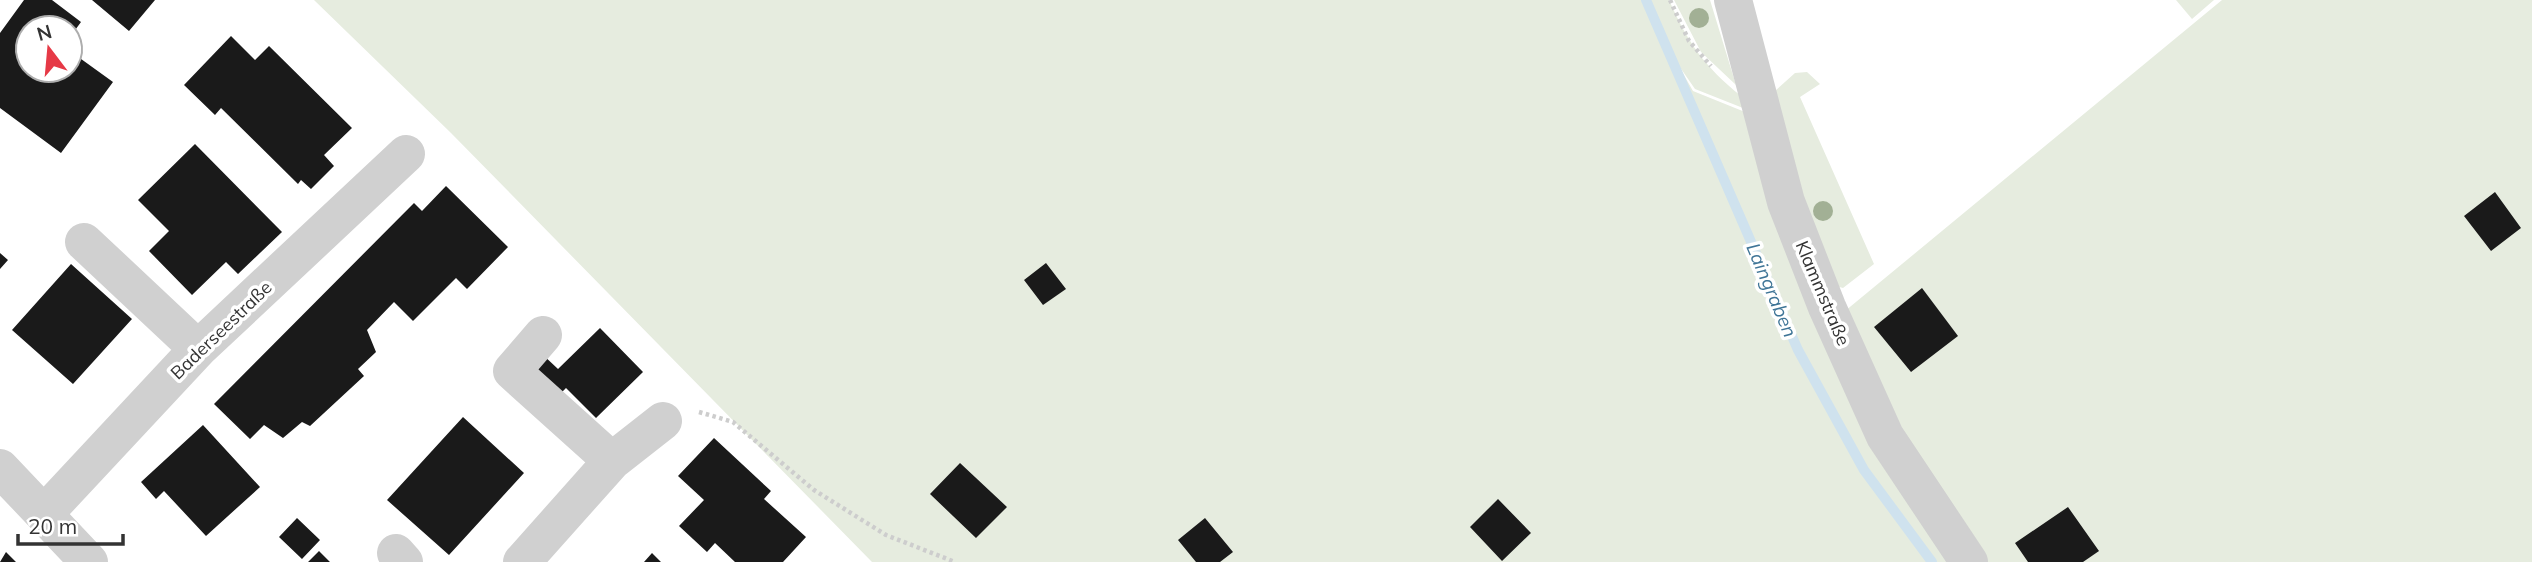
<svg xmlns="http://www.w3.org/2000/svg" width="2532" height="562" font-family="Mulish,sans-serif">
<style>
.green{fill:#e6ecdf}
.lines{fill:none;stroke-linecap:round;stroke-linejoin:round}
.stream{stroke:#cfe2ee;stroke-width:10}
.building{fill:#1a1a1a}
.path{stroke:#cdcdcd;stroke-width:4.5;stroke-dasharray:3.5 3.5;stroke-linecap:butt}
.minor{stroke:#d0d0d0;stroke-width:38}
.tree{fill:#a2b095}
.labels{text-anchor:middle;dominant-baseline:central;stroke-width:7;stroke-linejoin:round;paint-order:stroke}
.street-label{font-size:18px;fill:#333;stroke:#fff}
.water-label{font-size:19px;font-style:italic;fill:#3f7597;stroke:#fff}
</style>
<rect width="100%" height="100%" fill="#fff"/>
<path class="green" d="M314,0h1355c19,43 35,66 72,96l2,12 -48,-19 -18,-26 16,28 52,21 77,218 400,-330h310v562h-1660l-421,-429z
M1674,0h36l26,85 -35,-33z
M2176,0h38l-22,19z
M1807,72l13,12 -20,13 74,167 -31,24 -18,-5 -60,-183 30,-27z"/>
<g class="lines">
<path class="stream" d="M1646,0l152,350 66,120 68,92"/>
</g>
<path class="building" d="M24,0h28l29,22 -11,15v-9h-42v42h42v-19l43,31 -52,71 -61,-45v-75z
M92,0h63l-26,31z
M231,36l24,24 14,-14 83,82 -28,27 10,11 -23,23 -10,-9 -3,4 -77,-76 -6,7 -31,-30z
M195,144l87,88 -44,42 -12,-12 -34,33 -43,-44 20,-20 -31,-31z
M446,186l62,61 -41,42 -11,-11 -43,43 -19,-19 -27,28 9,22 -18,17 6,7 -54,50 -8,-4 -19,16 -19,-13 -14,14 -36,-35 200,-201 8,8z
M2495,192l26,36 -30,23 -27,-35z
M0,253l8,7 -8,9z
M1046,263l20,26 -23,16 -19,-25z
M71,264l61,55 -59,65 -61,-54z
M1922,288l36,48 -47,36 -37,-45z
M600,328l43,44 -47,46 -30,-30 -15,15 -30,-30 20,-20 17,16z
M463,417l61,56 -75,82 -62,-55z
M203,425l57,62 -54,49 -42,-45 -8,8 -15,-17z
M714,438l57,53 -7,8 42,38 -23,25h-48l-20,-19 -8,9 -28,-26 25,-26 -26,-24z
M960,463l47,44 -31,31 -46,-44z
M1498,499l33,34 -29,28 -32,-34z
M2068,507l31,44 -16,11h-55l-13,-19z
M297,518l23,22 -18,19 -23,-22z
M1205,518l28,34 -13,10h-24l-18,-22z
M319,551l11,11h-22z
M6,552l10,10h-16z
M652,553l9,9h-17z"/>
<g class="lines">
<path class="path" d="M1670,0l19,41 22,25
M699,412l34,10 81,68 72,45 69,27"/>
<path class="minor" d="M1733,0l53,202 41,105 58,129 84,126
M84,242l114,107
M543,335l-31,36 100,90
M0,468l89,94
M44,514l154,-165 208,-195
M396,553l8,9
M522,562l90,-101 51,-40"/>
</g>
<g class="tree">
<circle cx="1699" cy="18" r="10"/>
<circle cx="1823" cy="211" r="10"/>
</g>
<g class="labels">
<g class="street-label">
<text transform="translate(1823 293) rotate(67)">Klammstraße</text>
<text transform="translate(221 330) rotate(-44)">Baderseestraße</text>
</g>
<g class="water-label">
<text transform="translate(1772 290) rotate(67)">Laingraben</text>
</g>
</g>
<g transform="translate(49 49) rotate(344)"><circle r="33" fill="#ffffff" stroke="#adadad" stroke-width="2"/>
<path d="M0-5L12 26L0 18L-12 26Z" fill="#e63946"/>
<text y="-10" font-size="19" font-weight="bold" text-anchor="middle" fill="#333333">N</text>
</g>
<path d="M18 534v10h105v-10" fill="none" stroke="#333333" stroke-width="3.5"/>
<text x="28" y="534" font-size="21" fill="#333333" stroke="#ffffff" stroke-width="5" paint-order="stroke">20 m</text>
</svg>
